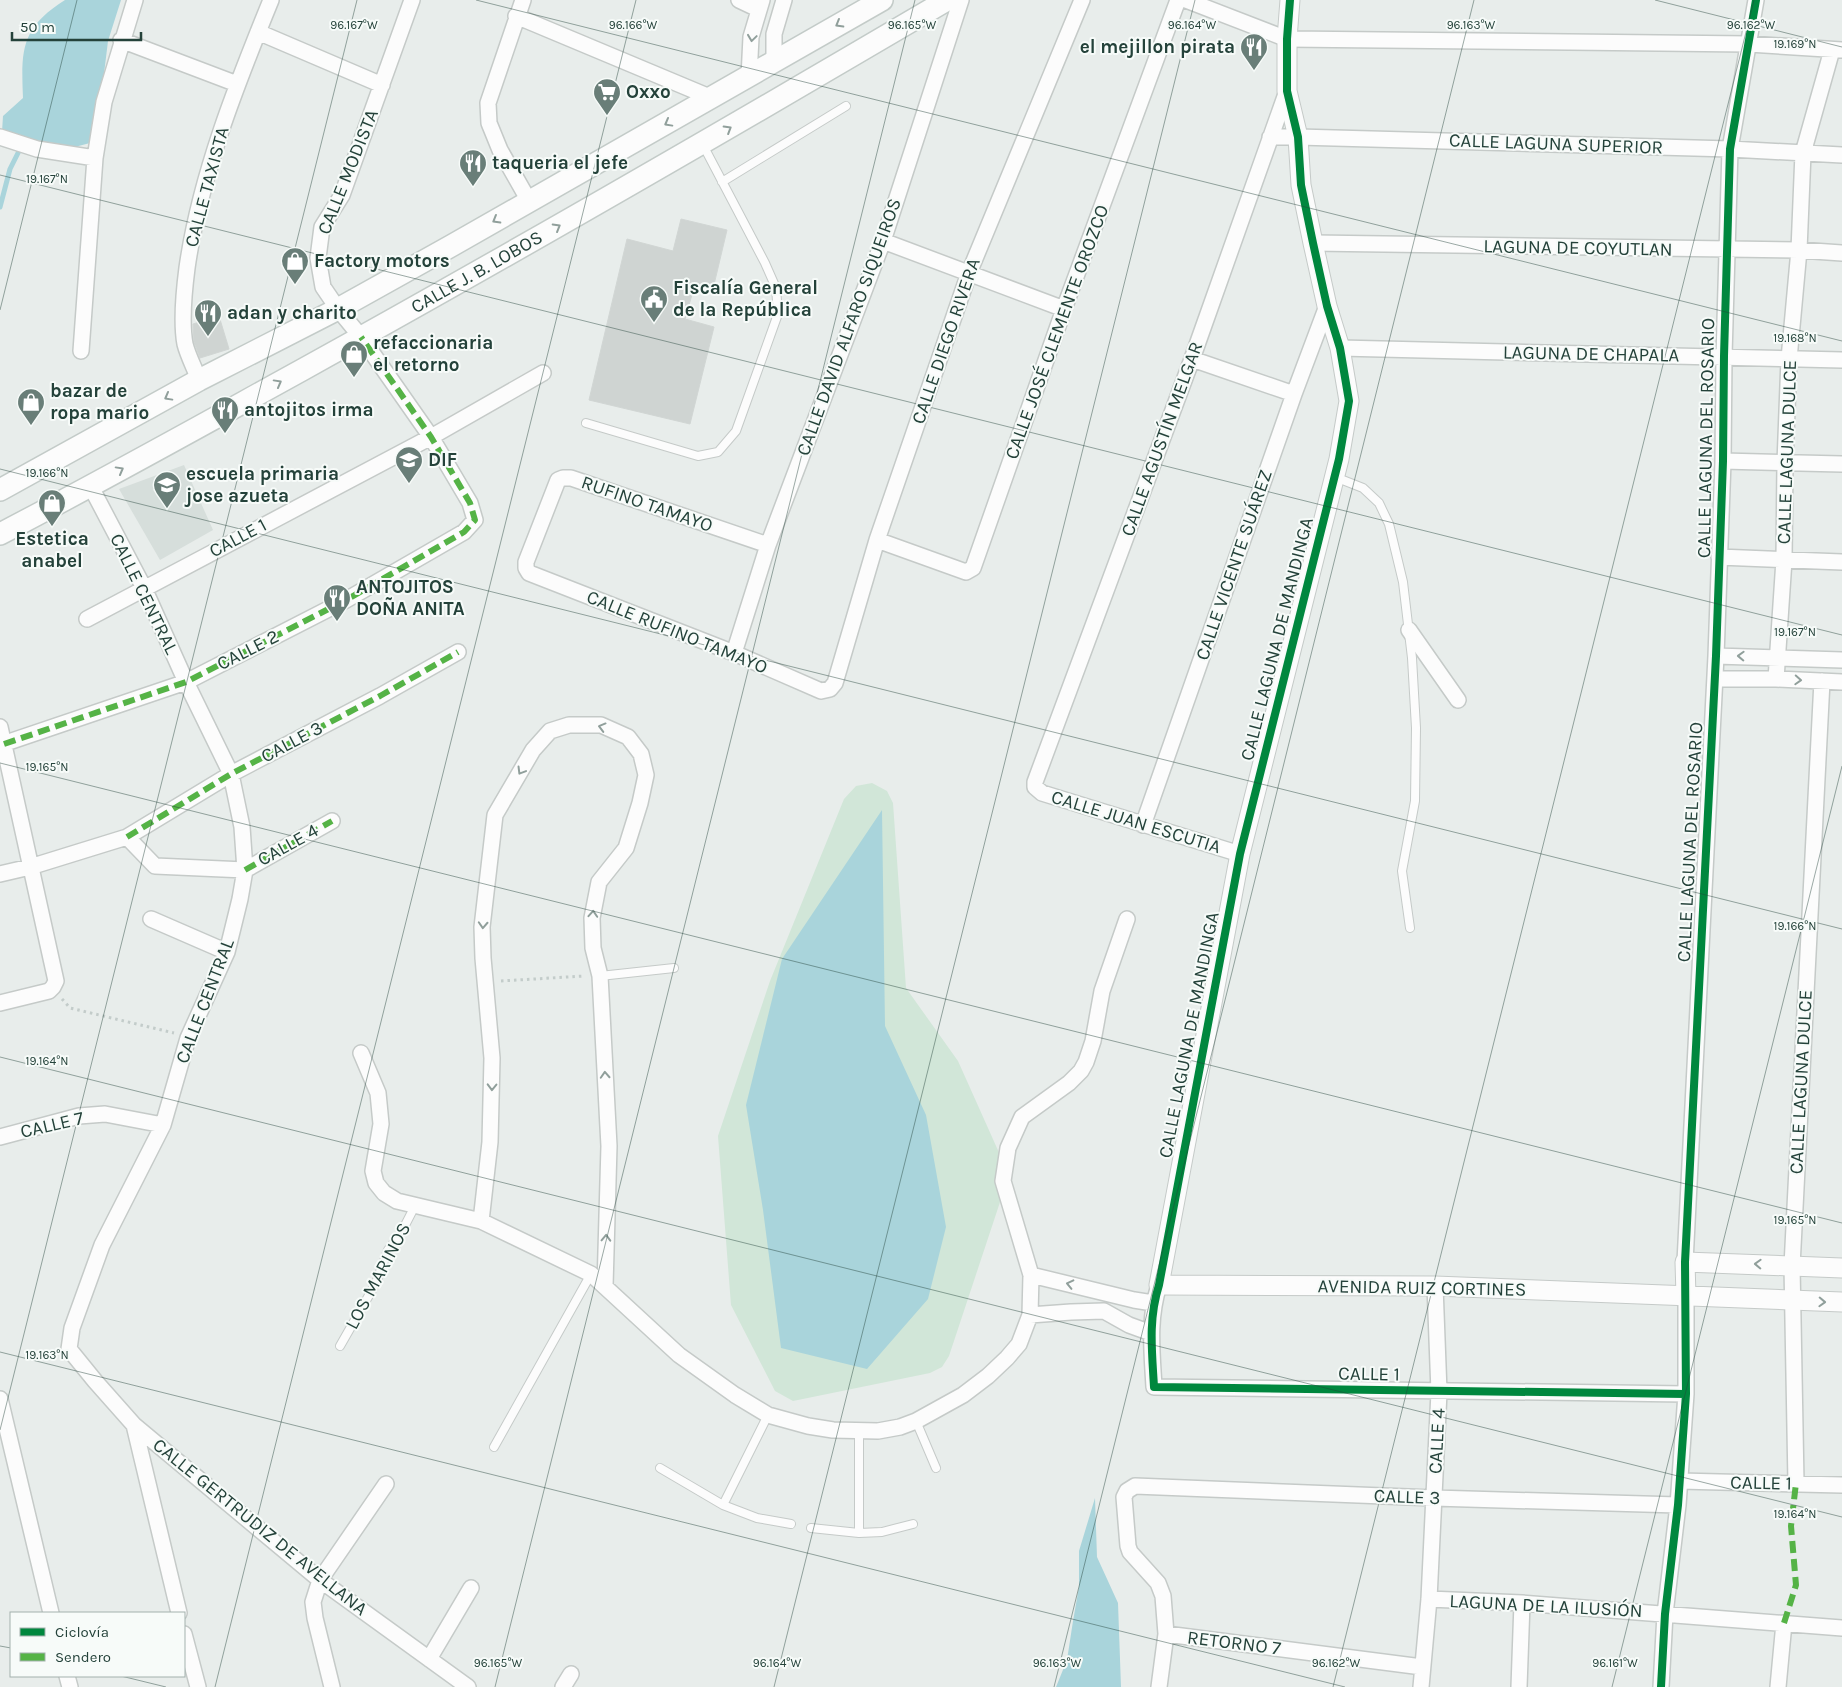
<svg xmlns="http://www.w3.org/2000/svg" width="1842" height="1687" font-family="Karla,sans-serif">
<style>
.built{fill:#d6dedb}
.green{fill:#d1e6d8}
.water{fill:#a9d4db}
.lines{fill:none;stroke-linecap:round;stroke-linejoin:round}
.stream{stroke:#a9d4db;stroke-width:5}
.building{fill:#cfd4d2;stroke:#d1d6d4}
.service-casing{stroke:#c5cac8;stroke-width:10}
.minor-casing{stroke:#c5cac8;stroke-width:18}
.tertiary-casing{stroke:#c5cac8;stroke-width:21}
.secondary-casing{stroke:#c3cbc8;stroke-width:24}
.path{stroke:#c3ccca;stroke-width:3;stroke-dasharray:2.5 4;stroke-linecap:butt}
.service{stroke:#fcfcfc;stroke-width:8}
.minor{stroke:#fcfcfc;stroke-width:15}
.tertiary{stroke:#fcfcfc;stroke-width:19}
.secondary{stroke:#fcfcfc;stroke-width:21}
.quiet{stroke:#55b346;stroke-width:6;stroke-dasharray:12 6;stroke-linecap:butt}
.cycleway-casing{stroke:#f7fbf9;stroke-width:11}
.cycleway{stroke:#00873e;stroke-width:8}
.oneway{stroke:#909f9b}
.ticks{fill:none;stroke:#24423a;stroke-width:1;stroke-opacity:0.45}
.labels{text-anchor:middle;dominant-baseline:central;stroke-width:4;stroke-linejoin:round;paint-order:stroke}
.poi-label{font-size:19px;font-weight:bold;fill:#24423a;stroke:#f7fbf9;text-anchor:start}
.street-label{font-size:19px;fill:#24423a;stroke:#f7fbf9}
.ticks-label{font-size:12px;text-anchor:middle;fill:#24423a;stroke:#f7fbf9;stroke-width:4;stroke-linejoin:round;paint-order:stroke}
</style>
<rect width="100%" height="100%" fill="#e8edeb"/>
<path class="built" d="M184,465l29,65 -53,30 -41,-71z"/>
<path class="green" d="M872,783l15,8 6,12 13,185 52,73 47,105 2,15 -58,175 -7,11 -12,6 -137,28 -18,-10 -44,-86 -13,-169 52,-155 74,-182 12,-13z"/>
<path class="water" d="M65,0h56l-13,41 -6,49 -12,53 -23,6 -65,-17 1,-16 20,-18c-2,-49 -2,-70 42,-98z
M882,810l3,216 41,89 20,112 -18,72 -61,70 -86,-21 -18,-138 -17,-105 36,-146z
M1095,1498l2,59 21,46 3,84h-65l11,-27 6,-39 6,-34v-36z"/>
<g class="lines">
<path class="stream" d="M0,207l10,-38 11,-22"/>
</g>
<path class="building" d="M681,219l46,11 -14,59 -18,-5 -10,35 29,8 -24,97 -101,-24 38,-161 46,12z
M219,316l10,33 -29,9 -6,-16 -1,-18z"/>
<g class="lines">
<g class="service-casing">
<path id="service" d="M722,182l124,-76
M586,423l112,33 20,-4 18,-21 42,-117 -2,-26 -11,-25 -62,-118
M1335,477l28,11 16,15 10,21 14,58 9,76 4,70 -1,73 -13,70 8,57
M600,976l74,-8
M340,1346l36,-63 12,-33 13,-17 15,-29
M916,1421l20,47
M859,1432v101
M494,1447l97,-173
M660,1468l63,37 34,13 34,6
M723,1505l45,-90
M811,1528l48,5 23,-1 31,-8"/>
</g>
<g class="minor-casing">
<path id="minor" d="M523,0l-35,103 1,20 11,27 29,51
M739,0l19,9
M1186,0l101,39 462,5 93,6
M516,16l196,82
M258,32l124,53
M121,40l116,44
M774,61v-27l10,-34
M749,77l2,-40 11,-37
M0,137l37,12 58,9
M1270,137h28l432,12 112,6
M883,241l181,68
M1313,243l486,7 43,3
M1340,348l502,12
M81,351l14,-193 9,-56 31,-102
M1192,359l102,35
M199,380c-4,-11 -11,-24 -14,-36 -4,-22 -1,-53 2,-76 13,-92 49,-182 84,-268
M1723,461l119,3
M91,487l53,101 42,94 45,92 11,53 3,43 -5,29 -13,53 -39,86 -25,87 -61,120 -30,83 -3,21 26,32 39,44 186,155 148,107
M877,540l89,32 7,-4 91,-259 114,-309
M768,545l-197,-67h-8l-5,2 -32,82v6l3,5 205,80 87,38 9,-2 5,-6 42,-143 92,-267 113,-273
M1719,557l123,5
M87,619l344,-182 112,-64
M1409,630l49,70
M734,653l34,-108 115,-304 78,-241
M1716,656l126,4
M1715,679h61l66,3
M1776,679l8,-119 1,-97 4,-104 10,-109 4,-97 29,-103
M0,727l56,254 -3,6 -4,4 -49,12
M0,745l186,-63 160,-82 118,-68 11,-12 -5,-17 -39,-66 -70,-100 -23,-28 -15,-22 -5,-29 4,-31 20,-32 70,-195
M1143,825l151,-431 33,-88
M127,837l104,-63 149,-78 78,-44
M1240,854l-198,-61 -7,-6v-5l157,-423 95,-268
M0,874l30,-7 97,-30 28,29 90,4 87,-49
M151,919l76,33
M361,1053l17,40 3,31 -8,47 3,12 8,10 13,8 84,20 110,53 88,81 56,40 33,20 40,11 25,4 45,1 22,-4 16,-6 47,-26 25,-19 19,-18 12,-14 11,-29 1,-40 -28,-94 5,-33 14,-31 47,-34 12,-12 5,-9 7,-21 9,-50 25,-72
M0,1137l79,-21 26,-2 58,11
M481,1221l9,-79 2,-84 -9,-100 -1,-31 13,-112 38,-65 17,-19 19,-6h32l27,12 13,17 5,21 -6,28 -14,45 -27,34 -7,36 1,30 7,28 9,170 -4,140
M1685,1262l31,-606 7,-195 1,-105 6,-207 26,-149
M1031,1275l103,25 19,3
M1159,1285c-11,35 -7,66 -5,102l532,7
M1030,1315l41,-3 33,-1 25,14 22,8
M0,1399l51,214
M134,1425l45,188
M1680,1481l162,4
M1796,1483l-4,-217 30,-585
M1429,1599l93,4 320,25
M184,1634l14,53
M1166,1634l256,33
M429,1659l42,-71
M67,1676l3,11
M332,1687l-17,-69 -2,-16 7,-22 66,-96
M563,1687l8,-13
M1159,1687l7,-53 -3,-38 -5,-13 -28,-31 -2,-6 -4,-49 3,-6 8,-5 299,12 244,7
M1421,1687l8,-88 10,-207 -4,-106
M1519,1687l3,-84
M1661,1687l4,-73 13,-109 8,-111v-98
M1778,1687l6,-64"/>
</g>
<g class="tertiary-casing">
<path id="tertiary" d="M1290,0l-3,39v52l11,46 3,48 12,58 14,63 13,42 9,53 -10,58 -99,395 -81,431 276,1 407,16
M1686,1296l-1,-34 157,6"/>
</g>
<g class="secondary-casing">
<g id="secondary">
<path d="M0,490l199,-110 139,-71 113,-63 431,-246"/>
<path id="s1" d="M0,534c102,-53 202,-109 302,-164 217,-120 431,-244 645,-370"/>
</g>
</g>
<path class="path" d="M501,981l83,-5
M62,999l8,9 104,25"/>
<use href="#service" class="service"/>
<use href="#minor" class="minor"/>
<use href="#tertiary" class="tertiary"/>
<use href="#secondary" class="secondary"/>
<path class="quiet" d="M4,744l182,-62 160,-82 118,-68 11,-12 -5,-17 -39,-66 -70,-100
M127,837l104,-63 149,-78 78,-44
M245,870l87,-49
M1784,1623l12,-38 -5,-59 5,-43"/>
<g class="cycleway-casing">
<path id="cycleway" d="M1290,0l-3,39v52l11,46 3,48 12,58 14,63 13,42 9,53 -10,58 -99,395 -81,431c-11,35 -7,66 -5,102l532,7
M1661,1687l4,-73 13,-109 8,-111 -1,-132 31,-606 7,-195 1,-105 6,-207 26,-149"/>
</g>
<use href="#cycleway" class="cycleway"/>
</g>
<defs><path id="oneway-chevron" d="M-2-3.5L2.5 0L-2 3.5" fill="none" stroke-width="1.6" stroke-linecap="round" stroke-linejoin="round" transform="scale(1.25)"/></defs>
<g class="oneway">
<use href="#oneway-chevron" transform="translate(839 24) rotate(150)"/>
<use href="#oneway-chevron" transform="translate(752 38) rotate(98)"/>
<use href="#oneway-chevron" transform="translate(668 123) rotate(151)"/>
<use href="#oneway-chevron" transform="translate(728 129) rotate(-31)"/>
<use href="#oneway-chevron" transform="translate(496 220) rotate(150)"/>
<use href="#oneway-chevron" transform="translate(557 227) rotate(-30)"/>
<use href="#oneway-chevron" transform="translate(278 383) rotate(-29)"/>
<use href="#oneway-chevron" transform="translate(168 397) rotate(151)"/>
<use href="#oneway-chevron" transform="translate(120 470) rotate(-29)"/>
<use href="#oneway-chevron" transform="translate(1741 656) rotate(-178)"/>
<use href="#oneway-chevron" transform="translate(1798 680) rotate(3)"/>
<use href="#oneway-chevron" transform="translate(602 727) rotate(-165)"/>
<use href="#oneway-chevron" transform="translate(521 771) rotate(121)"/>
<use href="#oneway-chevron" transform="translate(593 914) rotate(-86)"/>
<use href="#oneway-chevron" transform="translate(483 925) rotate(93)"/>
<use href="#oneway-chevron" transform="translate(605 1075) rotate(-93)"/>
<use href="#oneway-chevron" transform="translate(492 1087) rotate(91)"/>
<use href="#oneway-chevron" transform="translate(606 1238) rotate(-88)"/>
<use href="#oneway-chevron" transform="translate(1758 1264) rotate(-178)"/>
<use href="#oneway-chevron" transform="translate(1070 1284) rotate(-167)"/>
<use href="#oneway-chevron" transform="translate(1822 1302) rotate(2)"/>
</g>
<path class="ticks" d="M476,0l1366,341M1655,0l187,47M0,175l1842,460M0,310l77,-310M0,469l1842,460M0,763l1842,460M0,1057l1842,460M0,1352l1345,335M0,1430l357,-1430M0,1646l11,2M121,1676l45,11M215,1687l421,-1687M495,1687l420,-1687M774,1687l421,-1687M1054,1687l420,-1687M1333,1687l421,-1687M1612,1687l230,-921"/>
<defs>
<g id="restaurant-pin" transform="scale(1.4375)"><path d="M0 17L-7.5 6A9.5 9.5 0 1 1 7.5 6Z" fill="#697e78" stroke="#f7fbf9"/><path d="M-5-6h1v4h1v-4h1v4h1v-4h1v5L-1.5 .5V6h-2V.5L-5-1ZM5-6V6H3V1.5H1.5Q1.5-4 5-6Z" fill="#fff"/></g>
<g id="supermarket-pin" transform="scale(1.4375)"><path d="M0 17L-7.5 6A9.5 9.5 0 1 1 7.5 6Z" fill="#697e78" stroke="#f7fbf9"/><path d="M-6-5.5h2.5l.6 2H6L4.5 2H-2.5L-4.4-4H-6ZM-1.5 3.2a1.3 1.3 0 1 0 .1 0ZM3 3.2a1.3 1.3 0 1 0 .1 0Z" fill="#fff"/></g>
<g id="shop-pin" transform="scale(1.4375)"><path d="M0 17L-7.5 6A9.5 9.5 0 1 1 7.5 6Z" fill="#697e78" stroke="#f7fbf9"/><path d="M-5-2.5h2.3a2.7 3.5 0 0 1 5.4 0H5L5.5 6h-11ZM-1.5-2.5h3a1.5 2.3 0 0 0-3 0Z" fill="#fff"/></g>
<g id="civic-pin" transform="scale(1.4375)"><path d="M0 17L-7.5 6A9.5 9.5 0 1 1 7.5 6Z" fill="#697e78" stroke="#f7fbf9"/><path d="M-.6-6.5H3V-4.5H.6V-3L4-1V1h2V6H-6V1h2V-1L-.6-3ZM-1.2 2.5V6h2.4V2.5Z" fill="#fff"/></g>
<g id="school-pin" transform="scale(1.4375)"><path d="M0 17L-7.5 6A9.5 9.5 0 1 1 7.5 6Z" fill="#697e78" stroke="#f7fbf9"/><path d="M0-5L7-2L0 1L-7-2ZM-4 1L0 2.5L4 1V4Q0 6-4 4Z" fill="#fff"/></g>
</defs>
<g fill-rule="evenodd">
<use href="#restaurant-pin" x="1254" y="47"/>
<use href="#supermarket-pin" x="607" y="92"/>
<use href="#restaurant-pin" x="473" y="163"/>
<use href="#shop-pin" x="295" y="261"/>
<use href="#civic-pin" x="654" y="299"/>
<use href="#restaurant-pin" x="208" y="313"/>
<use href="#shop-pin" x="354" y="354"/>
<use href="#shop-pin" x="31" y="402"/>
<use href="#restaurant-pin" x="225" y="410"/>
<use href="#school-pin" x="409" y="460"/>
<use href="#school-pin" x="167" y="485"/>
<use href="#shop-pin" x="52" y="503"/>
<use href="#restaurant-pin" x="337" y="598"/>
</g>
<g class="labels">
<g class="poi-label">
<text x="1235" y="47" text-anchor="end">el mejillon pirata</text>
<text x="626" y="92">Oxxo</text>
<text x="492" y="163">taqueria el jefe</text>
<text x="314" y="261">Factory motors</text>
<text x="673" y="288">Fiscalía General<tspan x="673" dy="22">de la República</tspan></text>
<text x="227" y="313">adan y charito</text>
<text x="373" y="343">refaccionaria<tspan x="373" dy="22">el retorno</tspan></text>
<text x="50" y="391">bazar de<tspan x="50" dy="22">ropa mario</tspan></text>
<text x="244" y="410">antojitos irma</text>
<text x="428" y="460">DIF</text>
<text x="186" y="474">escuela primaria<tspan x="186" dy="22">jose azueta</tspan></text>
<text x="52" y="539" text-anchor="middle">Estetica<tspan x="52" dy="22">anabel</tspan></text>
<text x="356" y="587">ANTOJITOS<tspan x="356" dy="22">DOÑA ANITA</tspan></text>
</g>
<g class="street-label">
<text transform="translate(1556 144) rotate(2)">CALLE LAGUNA SUPERIOR</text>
<text transform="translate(348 172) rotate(-68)">CALLE MODISTA</text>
<text transform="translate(207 187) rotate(-75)">CALLE TAXISTA</text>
<text transform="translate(1578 248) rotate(1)">LAGUNA DE COYUTLAN</text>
<text stroke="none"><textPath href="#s1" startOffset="544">CALLE J. B. LOBOS</textPath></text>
<text transform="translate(849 327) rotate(-70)">CALLE DAVID ALFARO SIQUEIROS</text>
<text transform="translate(1057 332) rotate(-70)">CALLE JOSÉ CLEMENTE OROZCO</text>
<text transform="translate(946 341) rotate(-71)">CALLE DIEGO RIVERA</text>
<text transform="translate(1591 354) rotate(1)">LAGUNA DE CHAPALA</text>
<text transform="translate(1706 438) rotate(-89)">CALLE LAGUNA DEL ROSARIO</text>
<text transform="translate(1162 439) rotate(-70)">CALLE AGUSTÍN MELGAR</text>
<text transform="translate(1787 452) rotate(-88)">CALLE LAGUNA DULCE</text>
<text transform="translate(647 504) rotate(19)">RUFINO TAMAYO</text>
<text transform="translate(238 538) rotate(-28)">CALLE 1</text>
<text transform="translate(1234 565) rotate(-71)">CALLE VICENTE SUÁREZ</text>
<text transform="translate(144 594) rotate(64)">CALLE CENTRAL</text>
<text transform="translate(677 632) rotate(22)">CALLE RUFINO TAMAYO</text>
<text transform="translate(1277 639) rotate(-76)">CALLE LAGUNA DE MANDINGA</text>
<text transform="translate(248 650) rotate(-27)">CALLE 2</text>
<text transform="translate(292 742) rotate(-28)">CALLE 3</text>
<text transform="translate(1136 822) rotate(17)">CALLE JUAN ESCUTIA</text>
<text transform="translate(1690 842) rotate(-87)">CALLE LAGUNA DEL ROSARIO</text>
<text transform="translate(288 845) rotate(-29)">CALLE 4</text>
<text transform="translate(205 1001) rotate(-69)">CALLE CENTRAL</text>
<text transform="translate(1189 1035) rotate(-79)">CALLE LAGUNA DE MANDINGA</text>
<text transform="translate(1801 1082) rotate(-87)">CALLE LAGUNA DULCE</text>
<text transform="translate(52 1125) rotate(-13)">CALLE 7</text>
<text transform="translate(378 1276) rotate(-62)">LOS MARINOS</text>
<text transform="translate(1422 1288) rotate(1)">AVENIDA RUIZ CORTINES</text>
<text transform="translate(1369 1374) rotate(1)">CALLE 1</text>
<text transform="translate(1437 1441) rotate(-87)">CALLE 4</text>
<text transform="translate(1761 1483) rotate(1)">CALLE 1</text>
<text transform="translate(1407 1497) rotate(2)">CALLE 3</text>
<text transform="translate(260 1527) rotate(39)">CALLE GERTRUDIZ DE AVELLANA</text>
<text transform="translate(1546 1606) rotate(3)">LAGUNA DE LA ILUSIÓN</text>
<text transform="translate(1234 1643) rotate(7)">RETORNO 7</text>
</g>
</g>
<g class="ticks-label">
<text x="354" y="29">96.167°W</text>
<text x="633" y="29">96.166°W</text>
<text x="912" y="29">96.165°W</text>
<text x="1192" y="29">96.164°W</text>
<text x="1471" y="29">96.163°W</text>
<text x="1751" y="29">96.162°W</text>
<text x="1795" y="48">19.169°N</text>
<text x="47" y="183">19.167°N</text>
<text x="1795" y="342">19.168°N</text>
<text x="47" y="477">19.166°N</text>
<text x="1795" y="636">19.167°N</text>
<text x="47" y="771">19.165°N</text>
<text x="1795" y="930">19.166°N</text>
<text x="47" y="1065">19.164°N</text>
<text x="1795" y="1224">19.165°N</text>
<text x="47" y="1359">19.163°N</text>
<text x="1795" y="1518">19.164°N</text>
<text x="498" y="1667">96.165°W</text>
<text x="777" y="1667">96.164°W</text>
<text x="1057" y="1667">96.163°W</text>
<text x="1336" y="1667">96.162°W</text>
<text x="1615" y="1667">96.161°W</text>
</g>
<rect x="10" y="1612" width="175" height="65" fill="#f7fbf9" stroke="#a3b1ad"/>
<rect x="20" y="1628" width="25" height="8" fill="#00873e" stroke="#a3b1ad"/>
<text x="55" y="1637" font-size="15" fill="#24423a">Ciclovía</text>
<rect x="20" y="1653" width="25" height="8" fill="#55b346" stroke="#a3b1ad"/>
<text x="55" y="1662" font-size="15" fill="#24423a">Sendero</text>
<path d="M12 32v8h129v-8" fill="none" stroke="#24423a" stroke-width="2.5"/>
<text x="20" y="32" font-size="15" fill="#24423a" stroke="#f7fbf9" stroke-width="4" paint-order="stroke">50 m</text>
</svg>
